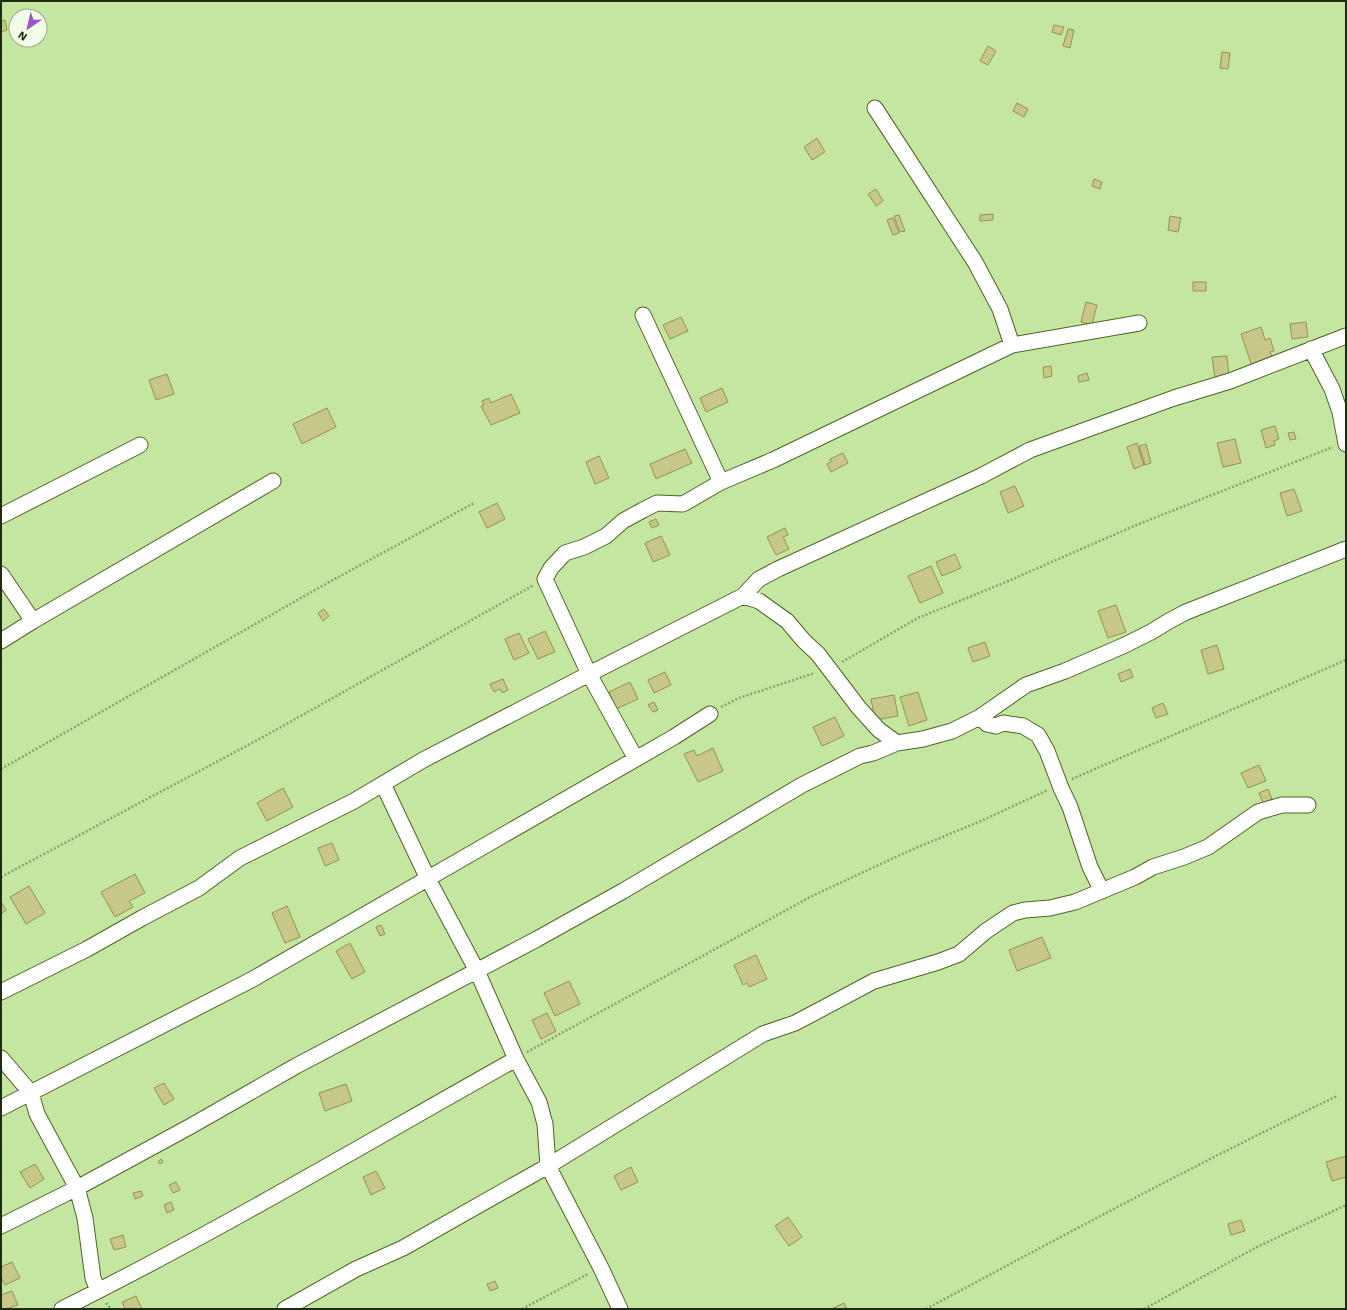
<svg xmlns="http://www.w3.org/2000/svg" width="1347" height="1310" font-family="'Work Sans',sans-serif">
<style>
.building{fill:#c6c789;stroke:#949448}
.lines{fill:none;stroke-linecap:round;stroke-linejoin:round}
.minor-casing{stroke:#4a6624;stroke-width:17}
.path{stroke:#89a36c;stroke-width:2.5;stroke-dasharray:2 2;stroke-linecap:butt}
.minor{stroke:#fff;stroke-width:15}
</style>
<rect width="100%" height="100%" fill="#c4e6a0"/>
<path class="building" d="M5,20l2,10 -6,2v-11z
M1054,25l10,2 -3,8 -9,-3z
M1068,29l6,1 -4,18 -7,-2z
M988,46l8,5 -8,14 -8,-4z
M1222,52l8,1 -2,16 -8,-1z
M1017,103l11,6 -4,8 -11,-6z
M817,138l8,14 -13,8 -8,-13z
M1094,179l8,3 -2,7 -8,-3z
M876,189l7,12 -7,5 -8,-12z
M993,214v6l-13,1v-6z
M899,215l6,16 -5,1 -6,-16z
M1170,216l11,2 -3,14 -10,-2z
M893,218l6,15 -6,2 -6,-15z
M1193,282h13v9h-13z
M1086,302l11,3 -5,20 -11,-3z
M681,317l7,14 -18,8 -7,-14z
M1306,322l2,15 -16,2 -2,-15z
M1261,327l4,13 5,-2 4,13 -4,1 3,7 -21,7 -11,-32z
M1227,356l2,20 -14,2 -3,-21z
M1051,366l1,10 -8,2 -1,-11z
M1087,373l2,7 -10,2 -1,-6z
M167,374l7,20 -18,6 -7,-20z
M722,388l6,14 -22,10 -6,-14z
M511,394l9,19 -29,12 -10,-19 3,-1 -2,-4 7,-3 2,5z
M327,408l9,19 -34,17 -9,-20z
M1275,426l4,13 -5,2 1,4 -9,3 -5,-18z
M1294,432l2,7 -6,1 -2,-7z
M1235,439l6,24 -18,4 -6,-24z
M1137,443l7,22 -10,4 -7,-22z
M1146,444l5,19 -6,2 -6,-19z
M685,449l7,14 -36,16 -6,-15z
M843,453l5,10 -17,9 -4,-8 4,-2 -1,-3z
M599,456l10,22 -14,6 -9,-22z
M1015,486l9,20 -16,7 -8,-21z
M1294,489l8,22 -15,5 -7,-23z
M497,503l8,16 -18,9 -8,-16z
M656,519l3,6 -7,3 -3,-6z
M785,528l3,7 -5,2 6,12 -13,6 -9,-18z
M661,536l9,19 -17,7 -8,-19z
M955,554l6,14 -19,8 -6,-14z
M931,566l12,27 -23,10 -12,-27z
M1116,605l10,27 -18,6 -10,-27z
M324,609l5,7 -6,5 -5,-8z
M545,631l10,21 -17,7 -10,-20z
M519,633l10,20 -15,7 -9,-21z
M985,642l5,14 -17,6 -5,-14z
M1217,645l7,24 -16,5 -7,-24z
M1130,669l3,8 -12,5 -3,-8z
M665,672l6,13 -17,8 -6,-13z
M503,679l5,11 -6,3 -2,-4 -6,3 -4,-8z
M630,682l8,17 -22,10 -7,-17z
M918,692l9,28 -18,6 -9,-29z
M894,695l4,21 -23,4 -4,-21z
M654,702l4,8 -5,2 -5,-7z
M1163,703l5,11 -12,4 -4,-10z
M835,717l9,19 -22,10 -9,-19z
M713,748l10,23 -25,11 -14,-28 10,-4 3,6z
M1259,765l7,16 -18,7 -7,-15z
M283,788l10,19 -26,14 -10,-18z
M1268,789l4,10 -9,4 -4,-10z
M332,843l7,17 -14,6 -7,-18z
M135,874l10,19 -16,8 4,6 -18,10 -14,-25z
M29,886l16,27 -19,11 -16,-27z
M1,902l5,8 -5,4z
M287,906l13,31 -15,6 -13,-30z
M381,925l4,9 -5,2 -4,-9z
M1042,937l9,21 -34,13 -8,-21z
M350,943l15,29 -13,7 -16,-28z
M756,955l11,24 -18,8 -2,-4 -4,2 -9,-20z
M569,981l11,23 -25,12 -11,-23z
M547,1013l9,18 -15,8 -9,-19z
M164,1083l10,16 -10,6 -10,-17z
M346,1084l6,17 -27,10 -6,-18z
M1346,1156v21l-14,4 -6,-19z
M161,1159l2,3 -3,2 -2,-2z
M35,1164l9,15 -14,9 -10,-16z
M631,1167l7,15 -17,8 -7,-14z
M376,1171l9,17 -14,7 -8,-18z
M176,1182l4,8 -7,3 -4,-8z
M141,1191l2,5 -8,3 -2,-6z
M171,1202l3,8 -7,3 -3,-8z
M788,1217l14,20 -13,9 -14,-20z
M1241,1220l4,11 -14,4 -3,-11z
M123,1235l3,12 -12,3 -4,-11z
M12,1262l8,16 -15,7 -4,-8v-10z
M495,1281l3,7 -8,3 -3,-7z
M12,1291l6,14 -12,4h-5v-14z
M136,1296l6,13h-17l-3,-7z
M844,1303l3,6h-16z"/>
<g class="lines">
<g class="minor-casing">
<path id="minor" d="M875,108l100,154 25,47 12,36
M643,315l78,167
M1311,349l21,40 8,23 6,32
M1,516l139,-71
M1,574l32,47
M743,596l16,5 28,20 17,20 14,13 41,54 20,22 18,13
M1,641l32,-20 240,-140
M980,717l7,7 9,2 7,-3 20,3 15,9 9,16 14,37 9,19 20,60 12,24
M636,759l-47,-85 -44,-95 6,-11 14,-15 19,-6 22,-11 17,-15 20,-11 14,-7 26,1 38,-22 52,-22 239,-115 127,-22
M383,784l45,95 49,92 39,88 23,43 6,22 3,42 53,102 19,41
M1,992l86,-43 55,-31 57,-30 41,-30 114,-57 69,-41 166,-86 154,-78 16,-17 19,-10 203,-93 49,-26 144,-52 56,-17 116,-45
M1,1058l30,35 6,21 40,74 8,30 8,60 5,13
M1,1108l252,-129 421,-242 36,-23
M1,1226l76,-38 114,-62 105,-60 241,-127 86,-48 179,-106 58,-29 13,-3 24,-10 26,-4 29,-8 28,-14 46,-32 39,-14 60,-26 26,-13 18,-11 17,-9 160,-63
M62,1309c155,-77 304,-166 454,-250
M285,1309l71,-40 47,-21 145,-82 215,-132 32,-11 79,-42 64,-19 21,-8 27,-23 27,-18 12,-3 25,-2 25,-6 60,-25 18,-10 31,-10 24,-10 50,-35 24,-7h26"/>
</g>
<path class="path" d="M842,662l76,-44 88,-36 128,-56 199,-79
M721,707l18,-9 76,-25
M1,769l321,-183 152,-83
M1072,779l274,-119
M1,877l264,-141 269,-151
M527,1052l287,-157 97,-45 70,-29 67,-31
M106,1303l5,6
M522,1309l66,-35
M926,1309c136,-73 272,-146 411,-213
M1144,1309l111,-61 91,-43"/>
<use href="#minor" class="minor"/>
</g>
<rect width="1347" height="1310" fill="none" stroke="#202c11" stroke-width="4"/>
<g transform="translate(28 28) rotate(214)"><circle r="19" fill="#f3fee9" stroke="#9faa93"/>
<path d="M0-3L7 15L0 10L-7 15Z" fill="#9854c8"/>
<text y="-6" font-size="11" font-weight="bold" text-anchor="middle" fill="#202c11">N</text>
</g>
</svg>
